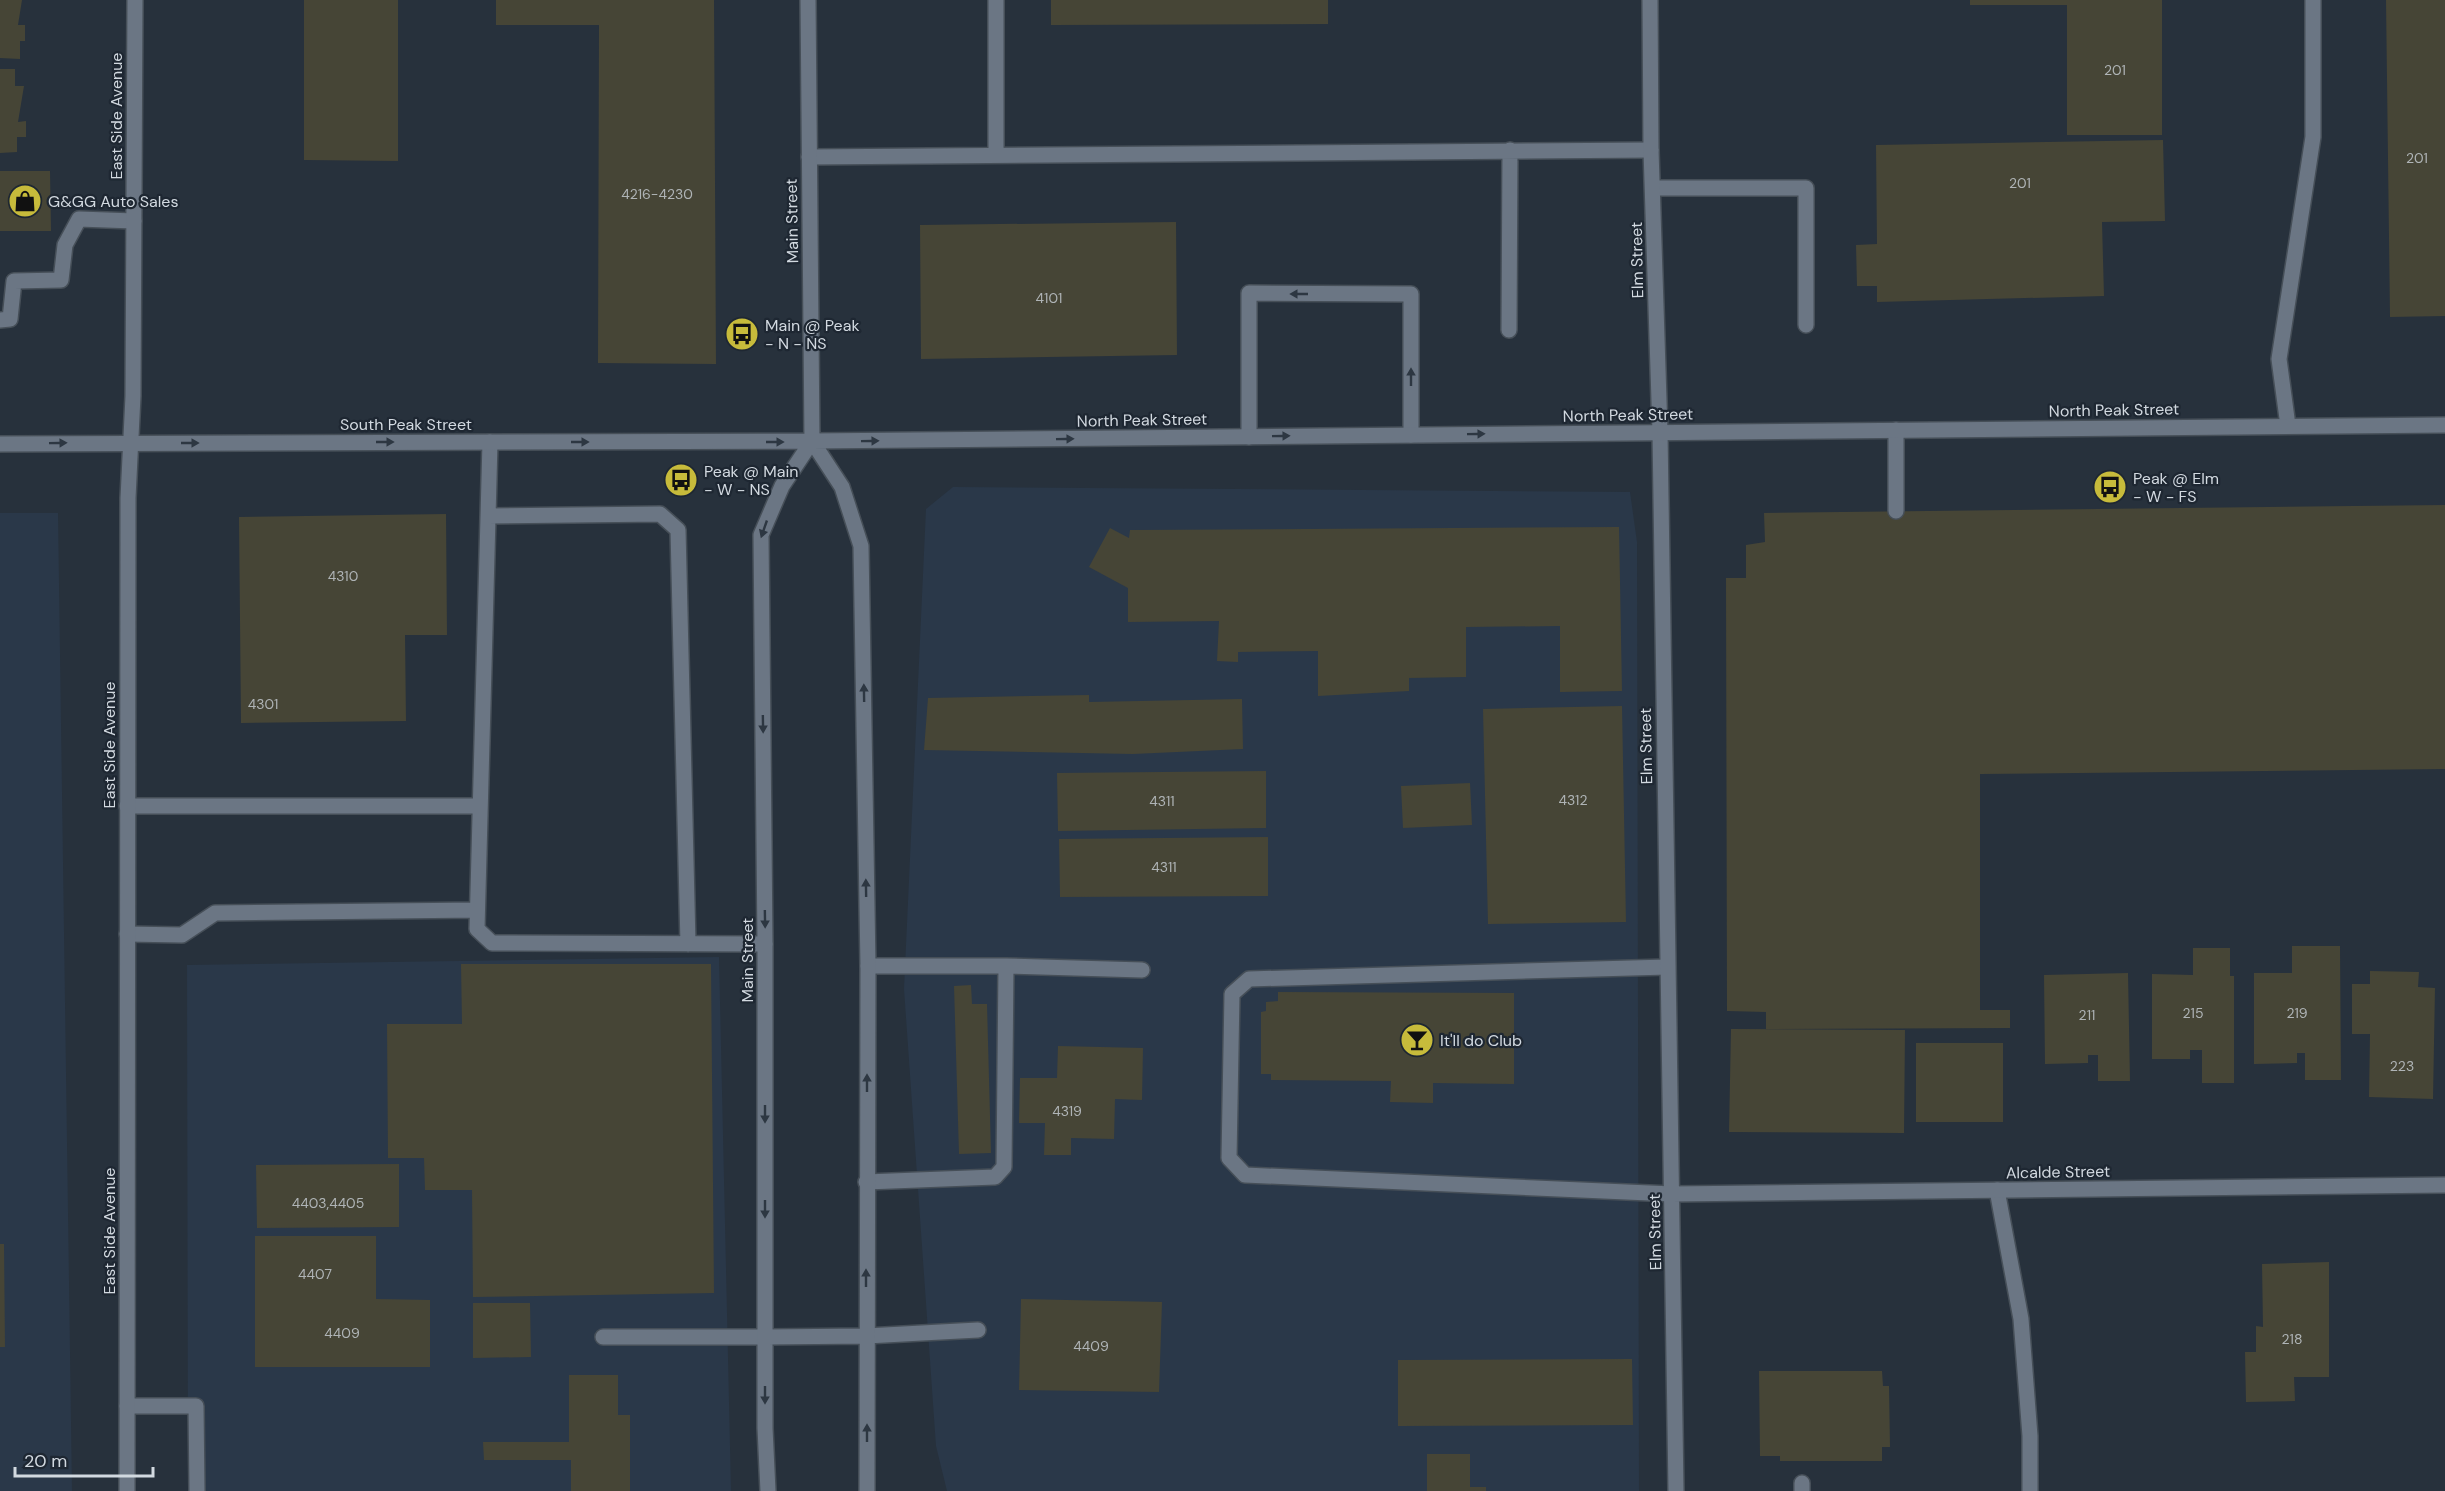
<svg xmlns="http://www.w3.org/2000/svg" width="2445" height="1491" font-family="'DM Sans',sans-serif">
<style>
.built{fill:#2a3849}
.building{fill:#464536}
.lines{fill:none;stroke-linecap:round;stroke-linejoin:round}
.service-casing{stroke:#464f58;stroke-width:18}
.minor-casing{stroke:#464f58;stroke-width:18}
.secondary-casing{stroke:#464f58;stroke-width:18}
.service{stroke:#6b7684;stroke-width:15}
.minor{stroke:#6b7684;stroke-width:15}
.secondary{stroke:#6b7684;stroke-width:15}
.oneway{fill:#2d3742}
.labels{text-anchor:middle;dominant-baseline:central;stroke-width:4.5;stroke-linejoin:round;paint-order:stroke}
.number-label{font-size:14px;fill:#afb4b6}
.street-label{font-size:16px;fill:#d2d9e0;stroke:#1e2732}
.poi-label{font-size:16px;fill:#d2d9e0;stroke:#1e2732;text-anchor:start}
</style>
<rect width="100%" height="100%" fill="#27313c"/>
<path class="built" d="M953,487l677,5 7,50 2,949h-692l-11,-45 -32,-457 22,-480z
M0,513h58l14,978h-72z
M719,957l12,534h-543l-1,-526z"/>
<path class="building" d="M0,0h22l-4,25h7v16h-5v18l-20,-1z
M304,0h94v161l-94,-1z
M496,0h218l2,364 -118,-1 1,-338h-103z
M1051,0h277v24l-277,1z
M1970,0h192v135h-95v-130h-97z
M2386,0h59v316l-55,1z
M0,69h15v17h9l-6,36 8,-1v16h-9v15l-17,1z
M2163,140l2,81 -63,1 2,74 -227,6v-16h-20l-1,-41 21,-1 -1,-99z
M0,171h50l1,60h-51z
M1176,222l1,133 -256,4 -1,-134z
M2445,505v264l-465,5v236h30v18l-244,1v-17l-39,-1 -1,-433h20v-33l19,-3 -1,-29z
M446,514l1,121h-42l1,86 -165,2 -2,-206z
M1619,527l3,164 -62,1v-66l-94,1v50l-57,1v13l-91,5v-45l-80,1v10l-21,-1 2,-40 -91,1v-34l-39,-21 21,-39 19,10 1,-8z
M1089,695v7l153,-3 1,50 -110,5 -209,-4 4,-52z
M1622,706l4,216 -138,2 -5,-215z
M1266,771v57l-208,3 -1,-58z
M1470,783l2,42 -69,3 -2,-42z
M1268,837v59l-208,1 -1,-58z
M2292,946h48l1,134h-36v-27h-8v10l-43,1v-91h38z
M2193,948h37v28h4v107h-32v-33h-12v9h-38v-85l41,1z
M461,964h250l3,329 -241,4 -1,-107h-47l-1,-32h-36l-1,-134h75z
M2370,971l49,1 -1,15 17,1 -2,111 -64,-2 1,-63h-18v-50h18z
M2128,973l2,108h-32v-26h-10v8l-43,1 -1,-89z
M971,985l1,19h15l4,149 -32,1 -5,-168z
M1278,992l236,1v91l-81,-1v20l-43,-1 1,-21 -120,-1v-6h-10v-62l5,-1v-9l12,-1z
M1731,1029l174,1 -1,103 -175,-1z
M1916,1043h87v79h-87z
M1058,1046l85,2 -1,52 -27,-1 -1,40 -43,-1v17h-27l1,-32h-26l1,-45h37z
M399,1164v63l-142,1 -1,-63z
M255,1236h121v63l54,1v67h-175z
M0,1244h4l1,103h-5z
M2329,1262v115h-35l1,24 -49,1 -1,-50h11v-26l7,1 -1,-63z
M1021,1299l141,3 -3,90 -140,-2z
M473,1303h57l1,54 -58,1z
M1632,1359l1,66 -235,1v-66z
M1759,1371h123l1,15h6l1,61h-8v14h-102v-5h-20z
M569,1375h49v40h12v76h-59v-31h-87l-1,-18h86z
M1427,1454h43v33h16v4h-59z"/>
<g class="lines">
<g class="service-casing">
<path id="service" d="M996,155v-155
M809,157l842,-7
M1654,188h152v137
M0,320l10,-1 4,-38 47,-1 4,-35 14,-26 55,2
M1509,330l1,-180
M2288,426l-9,-67 34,-222v-137
M1249,437v-144l162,1v141
M490,442l-13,487 15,14 273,1
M1896,511v-81
M488,516l172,-2 18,16 10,414
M127,806h353
M127,934l55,1 33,-22 262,-3
M1006,966l136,4
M1667,967l-418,12 -17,15 -3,164 16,17 427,19
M866,1182l129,-5 9,-10 2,-201h-138
M1997,1190l24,129 9,117v55
M866,1336l112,-6
M603,1337h163
M127,1406h69l1,85
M1802,1491v-8"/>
</g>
<g class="minor-casing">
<path id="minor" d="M1650,0l1,150 9,282 16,1059
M1672,1194l773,-9
M127,1491l1,-993 5,-102 2,-396"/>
</g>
<g class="secondary-casing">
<path id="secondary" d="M808,0l4,441 30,46 19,59 7,420 -1,525
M0,444l812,-3 1633,-16
M766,1337l100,-1
M768,1491l-3,-63v-484l-4,-409 21,-49 30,-45"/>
</g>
<use href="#service" class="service"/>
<use href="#minor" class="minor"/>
<use href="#secondary" class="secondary"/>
</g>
<defs><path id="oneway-solid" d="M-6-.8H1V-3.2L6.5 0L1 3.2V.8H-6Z" transform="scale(1.5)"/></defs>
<g class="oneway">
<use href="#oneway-solid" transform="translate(1299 294) rotate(-180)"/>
<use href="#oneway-solid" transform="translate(1411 377) rotate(-90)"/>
<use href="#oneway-solid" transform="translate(1476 434) rotate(-1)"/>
<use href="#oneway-solid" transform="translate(1281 436) rotate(-1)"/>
<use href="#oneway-solid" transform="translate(1065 439) rotate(-1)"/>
<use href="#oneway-solid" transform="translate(870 441) rotate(-1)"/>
<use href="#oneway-solid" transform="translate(385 442)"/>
<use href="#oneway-solid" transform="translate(580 442)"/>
<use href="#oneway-solid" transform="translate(775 442)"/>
<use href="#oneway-solid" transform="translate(58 443) rotate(-1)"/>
<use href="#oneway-solid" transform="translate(190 443)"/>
<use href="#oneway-solid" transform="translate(764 529) rotate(109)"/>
<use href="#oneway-solid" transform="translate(864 693) rotate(-91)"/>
<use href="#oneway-solid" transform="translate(763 724) rotate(89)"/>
<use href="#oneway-solid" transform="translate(866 888) rotate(-91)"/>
<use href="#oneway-solid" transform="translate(765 919) rotate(89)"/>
<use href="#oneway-solid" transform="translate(867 1083) rotate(-90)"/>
<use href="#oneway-solid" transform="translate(765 1114) rotate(90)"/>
<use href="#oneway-solid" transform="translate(765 1209) rotate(90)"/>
<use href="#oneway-solid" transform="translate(866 1278) rotate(-90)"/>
<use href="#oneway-solid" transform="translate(765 1395) rotate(90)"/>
<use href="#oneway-solid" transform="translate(867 1433) rotate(-90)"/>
</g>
<defs>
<g id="shop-disc" transform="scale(1.725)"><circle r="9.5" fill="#c7bb3b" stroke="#1e2732"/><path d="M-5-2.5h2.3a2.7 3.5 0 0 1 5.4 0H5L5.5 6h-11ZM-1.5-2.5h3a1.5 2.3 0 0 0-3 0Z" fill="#111"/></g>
<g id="bus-disc" transform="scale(1.725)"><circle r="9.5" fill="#c7bb3b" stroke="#1e2732"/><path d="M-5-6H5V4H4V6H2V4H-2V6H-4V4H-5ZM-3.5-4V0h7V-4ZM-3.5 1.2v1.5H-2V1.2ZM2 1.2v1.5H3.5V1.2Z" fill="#111"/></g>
<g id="bar-disc" transform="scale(1.725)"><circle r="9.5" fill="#c7bb3b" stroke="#1e2732"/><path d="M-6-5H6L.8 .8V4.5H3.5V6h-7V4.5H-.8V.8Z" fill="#111"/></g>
</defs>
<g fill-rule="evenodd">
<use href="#shop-disc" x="25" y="201"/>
<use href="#bus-disc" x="742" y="334"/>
<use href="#bus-disc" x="681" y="480"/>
<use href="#bus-disc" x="2110" y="487"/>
<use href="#bar-disc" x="1417" y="1040"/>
</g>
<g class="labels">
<g class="number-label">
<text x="2115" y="70">201</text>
<text x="2417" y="158">201</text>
<text x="2020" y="183">201</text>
<text x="657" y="194">4216-4230</text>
<text x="1049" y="298">4101</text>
<text x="343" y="576">4310</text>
<text x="263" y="704">4301</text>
<text x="1573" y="800">4312</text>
<text x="1162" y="801">4311</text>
<text x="1164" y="867">4311</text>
<text x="2193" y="1013">215</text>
<text x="2297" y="1013">219</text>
<text x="2087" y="1015">211</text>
<text x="2402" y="1066">223</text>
<text x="1067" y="1111">4319</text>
<text x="328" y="1203">4403,4405</text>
<text x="315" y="1274">4407</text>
<text x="342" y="1333">4409</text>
<text x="2292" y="1339">218</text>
<text x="1091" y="1346">4409</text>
</g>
<g class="street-label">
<text transform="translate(116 116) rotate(-90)">East Side Avenue</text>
<text transform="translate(792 221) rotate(-91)">Main Street</text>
<text transform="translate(1637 260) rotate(-91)">Elm Street</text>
<text transform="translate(2114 410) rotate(-1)">North Peak Street</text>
<text transform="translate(1628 415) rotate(-1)">North Peak Street</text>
<text transform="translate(1142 420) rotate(-1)">North Peak Street</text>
<text x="406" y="424">South Peak Street</text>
<text transform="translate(109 745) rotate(-90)">East Side Avenue</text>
<text transform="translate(1646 746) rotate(-91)">Elm Street</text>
<text transform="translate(747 960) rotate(-90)">Main Street</text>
<text transform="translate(2058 1172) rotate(-1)">Alcalde Street</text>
<text transform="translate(109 1231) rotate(-90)">East Side Avenue</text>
<text transform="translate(1655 1232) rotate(-91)">Elm Street</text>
</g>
<g class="poi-label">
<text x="48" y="201">G&amp;GG Auto Sales</text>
<text x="765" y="325">Main @ Peak<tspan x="765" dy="18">- N - NS</tspan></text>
<text x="704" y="471">Peak @ Main<tspan x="704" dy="18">- W - NS</tspan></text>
<text x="2133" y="478">Peak @ Elm<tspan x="2133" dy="18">- W - FS</tspan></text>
<text x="1440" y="1040">It'll do Club</text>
</g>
</g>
<path d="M15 1467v9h138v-9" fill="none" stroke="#d2d9e0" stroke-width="3"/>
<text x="24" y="1467" font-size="18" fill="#d2d9e0" stroke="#1e2732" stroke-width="4.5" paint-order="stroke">20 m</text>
</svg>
